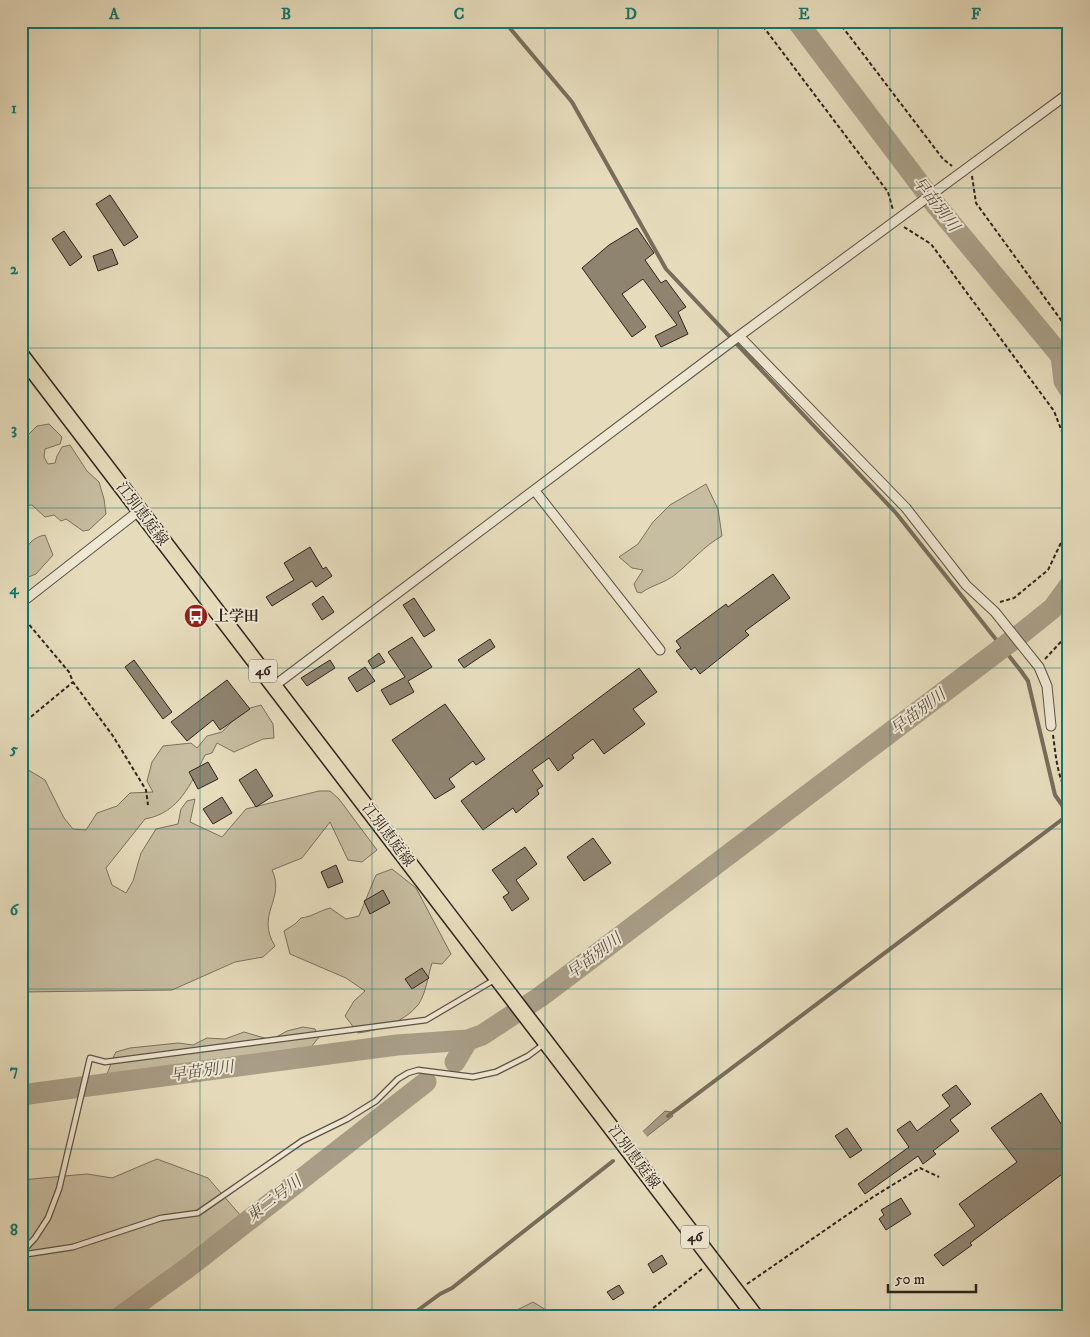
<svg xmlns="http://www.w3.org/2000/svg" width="1090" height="1337" font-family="'IM FELL DW Pica','Noto Serif JP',serif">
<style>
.green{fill:#c7bda1;stroke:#7c7060}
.water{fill:#a89d86;stroke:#786d5c}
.pier{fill:#e6dcbc}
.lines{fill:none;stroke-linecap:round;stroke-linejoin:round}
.stream{stroke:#786d5c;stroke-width:4}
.river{stroke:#a89d86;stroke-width:21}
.building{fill:#8f8470;stroke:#30241e}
.lane-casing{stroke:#5e5246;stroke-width:7}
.street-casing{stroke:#5e5246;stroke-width:11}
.primary-casing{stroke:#30241e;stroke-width:18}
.path{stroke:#30241e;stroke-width:2;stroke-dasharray:4 2.5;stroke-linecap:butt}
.lane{stroke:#efe8d3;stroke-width:4.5}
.street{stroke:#efe8d3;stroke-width:9}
.primary{stroke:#e6dcbc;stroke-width:15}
.grid{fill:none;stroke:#0f766e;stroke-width:1;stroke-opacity:0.55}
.labels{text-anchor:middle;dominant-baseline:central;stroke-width:4;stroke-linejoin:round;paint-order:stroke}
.shield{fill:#efe8d3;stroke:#695f54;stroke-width:1}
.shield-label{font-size:14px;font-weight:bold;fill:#30241e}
.street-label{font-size:15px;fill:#30241e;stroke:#efe8d3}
.poi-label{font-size:15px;font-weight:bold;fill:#30241e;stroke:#efe8d3;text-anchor:start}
.water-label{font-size:16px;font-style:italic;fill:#5a4e42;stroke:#efe8d3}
.neatline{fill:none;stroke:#0f766e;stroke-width:2}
.grid-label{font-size:16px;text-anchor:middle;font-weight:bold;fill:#0f766e}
</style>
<rect width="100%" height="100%" fill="#e6dcbc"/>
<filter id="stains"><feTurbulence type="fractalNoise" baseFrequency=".004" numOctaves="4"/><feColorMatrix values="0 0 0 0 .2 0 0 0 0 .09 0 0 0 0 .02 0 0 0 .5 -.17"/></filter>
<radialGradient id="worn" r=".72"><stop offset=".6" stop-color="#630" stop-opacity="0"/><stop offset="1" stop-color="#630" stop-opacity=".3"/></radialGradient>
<path class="green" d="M49,424l13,13 -2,7 -15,5 -1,8 4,7 7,-1 2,-7 5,-9 8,-2 17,26 12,11 5,17 2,15 -17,16 -6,1 -17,-12 -5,2 -7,-6 -9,2 -13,-12 -11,1v-64l16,-16z
M706,484l12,25 4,27c-18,10 -30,25 -46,38 -11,9 -24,11 -35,19l-4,-1 -3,-8 9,-14 -11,-2 -13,-11 19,-13 15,-22 17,-17z
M45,535l8,20 -17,19 -15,6c0,-19 2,-41 24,-45z
M261,705l12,19 1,14 -11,1 -29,13 -17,-9 -5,10 -7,2c-14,29 -26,58 -60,64l-39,49 6,17 14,8 7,-12 8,-28 15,-24 22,-5 3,-15 6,-8 8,-2 -5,23 32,15 24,-28 73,-18h11l9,8 38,51 -15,12 -14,-2 -18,-38 -28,36 -30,12c14,29 -17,44 3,76l-12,11 -28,5 -63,28 -151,2v-221l4,-3 20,12 19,38 9,11 13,1 11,-17 20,-7 13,-13 23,-1 -6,-11 5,-19 11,-16 28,-3 6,5 10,-12 15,-4 21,-22z
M392,869l24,19 35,66 -9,10 -10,-1c-4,12 -6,31 -14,42 -14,17 -38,25 -60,28l-13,-17 9,-15 11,-10 -19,-13 -56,-24 -6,-23 11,-7 6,-6c10,-1 18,-7 29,-10l16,11 13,-3 17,-41z
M303,1027l12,2 4,8 -21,27 -86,12 -104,9 -6,-3c8,-10 8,-20 14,-30l14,-4 48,-5 15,2 14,-7 18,1 19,-7 27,8 16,-9z
M157,1159l51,19 33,38 -62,55 -64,45h-94v-136l66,-6 25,4z
M533,1302l23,14h-51z"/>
<path class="water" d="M665,1111l6,1 2,4 -63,49 -1,-2z"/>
<path class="pier" d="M640,1128l9,11 -36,27 -5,-6z"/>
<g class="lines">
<path class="stream" d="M504,21l68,81 94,167 230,244 125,158 7,10 27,114 14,20
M668,1116l400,-301
M410,1316l30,-22 12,-6 161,-127"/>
<path class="river" d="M797,21l138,183 126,152 3,25 5,8
M455,1062l13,-22
M21,1095l376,-50 71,-5 14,-5 58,-38 482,-364 31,-25 16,-22
M121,1316l69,-50 236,-184"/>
</g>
<path class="building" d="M110,195l28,42 -14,9 -28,-42z
M637,228l17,25 -9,7 16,23 5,-3 20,27 -8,5 10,22 -27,13 -6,-11 22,-11 -34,-46 -21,15 24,33 -14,10 -50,-69 27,-23z
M64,231l18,26 -12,9 -18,-27z
M112,249l6,15 -20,7 -5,-15z
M310,547l13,22 3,-2 6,9 -16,11 -4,-6 -40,25 -6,-9 28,-17 -10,-17z
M773,574l17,24 -45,33 4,4 -49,39 -5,-7 -4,3 -15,-19 5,-3 -5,-7 50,-37 2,3z
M323,596l11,16 -12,8 -10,-16z
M414,598l21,32 -11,7 -21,-32z
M412,637l20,30 -24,14 6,11 -24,13 -9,-15 24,-13 -17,-25z
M490,639l5,8 -31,21 -6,-8z
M379,653l6,9 -12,7 -5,-8z
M134,660l38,52 -9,7 -38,-52z
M330,660l5,8 -28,18 -6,-8z
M365,667l10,14 -18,11 -9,-14z
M639,668l18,24 -24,17 12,15 -41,30 -11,-15 -21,16 2,3 -16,13 -9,-13 -17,12 11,16 -6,4 2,4 -23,19 -3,-5 -30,22 -22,-29z
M227,680l23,29 -30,21 -7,-10 -26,21 -16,-19z
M445,704l40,55 -9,6 -3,-4 -24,18 6,8 -20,12 -43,-59z
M208,762l10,17 -20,10 -9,-17z
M256,769l17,27 -17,11 -17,-27z
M222,797l10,16 -19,11 -10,-15z
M593,838l18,25 -27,18 -17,-24z
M525,847l12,17 -21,16 13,19 -17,12 -9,-14 6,-4 -17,-23z
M336,865l7,17 -15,6 -7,-16z
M383,890l7,13 -20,11 -6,-13z
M422,968l7,10 -17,11 -7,-10z
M956,1085l15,19 -21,16 9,11 -26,20 3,3 -13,10 -5,-8 -53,38 -7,-10 51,-37 -12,-17 13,-9 7,10 33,-25 -8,-11z
M1041,1093l28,43v33l-99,74 2,2 -29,21 -9,-11 41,-29 -16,-22 58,-42 -26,-34z
M847,1128l15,22 -12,8 -15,-22z
M901,1198l10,16 -25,16 -7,-11 5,-4 -3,-5z
M662,1255l5,9 -14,9 -5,-9z
M619,1285l5,8 -11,7 -6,-8z"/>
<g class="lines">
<g class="lane-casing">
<path id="lane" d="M21,1253l14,-15 13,-20 11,-29 31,-131 15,4 321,-42 68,-40
M21,1255l52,-8 88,-29 37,-5 104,-72 45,-22 29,-18 22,-22 10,-6 10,-3 55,7 23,-5 32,-16 16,-12"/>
</g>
<g class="street-casing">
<path id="street" d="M739,336l167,172 60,77 29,27 44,55 8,19 4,40
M535,491l125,159
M21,603l119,-93
M274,686l461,-347 334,-246"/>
</g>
<g class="primary-casing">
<path id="primary" d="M21,355l734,961"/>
</g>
<path class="path" d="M759,21l129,171 5,18
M838,21l105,138 9,7
M972,176l4,27 93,128
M904,227l27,17 123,167 15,39
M1000,602l14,-4 34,-28 21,-44
M21,615l48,57 4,10 40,54 33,54 2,15
M1045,659l24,-26
M21,725l52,-43
M1053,735c3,21 4,43 16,60
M747,1284l126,-87 47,-29 19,9
M643,1316l59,-47"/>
<use href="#lane" class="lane"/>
<use href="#street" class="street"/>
<use href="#primary" class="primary"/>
</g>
<path class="grid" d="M200,21v1295M372,21v1295M545,21v1295M718,21v1295M890,21v1295M21,188h1048M21,348h1048M21,508h1048M21,668h1048M21,829h1048M21,989h1048M21,1149h1048"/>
<defs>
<g id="bus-disc" transform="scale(1.25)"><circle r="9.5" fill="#8f2418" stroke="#efe8d3"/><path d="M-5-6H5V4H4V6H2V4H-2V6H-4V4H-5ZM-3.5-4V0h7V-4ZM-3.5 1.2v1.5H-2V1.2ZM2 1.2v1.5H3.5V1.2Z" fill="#fff"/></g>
</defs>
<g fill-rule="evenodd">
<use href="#bus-disc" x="196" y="616"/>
</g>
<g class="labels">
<g class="shield">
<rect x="249" y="659.5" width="28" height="23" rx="4"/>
<rect x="681" y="1225.5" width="28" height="23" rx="4"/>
</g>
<g class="shield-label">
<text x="263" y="671">46</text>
<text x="695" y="1237">46</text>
</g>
<g class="street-label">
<text transform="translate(142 514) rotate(53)">江別恵庭線</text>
<text transform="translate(388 835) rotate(53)">江別恵庭線</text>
<text transform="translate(634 1157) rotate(53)">江別恵庭線</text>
</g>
<g class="poi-label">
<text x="214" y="616">上学田</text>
</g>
<g class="water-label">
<text transform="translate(936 204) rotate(52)">早苗別川</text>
<text transform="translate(918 712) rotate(-37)">早苗別川</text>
<text transform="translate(594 956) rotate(-37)">早苗別川</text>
<text transform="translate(202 1071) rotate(-8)">早苗別川</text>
<text transform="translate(274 1199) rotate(-37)">東二号川</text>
</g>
</g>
<rect width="1090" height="1337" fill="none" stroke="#e6dcbc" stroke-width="55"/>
<path d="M888 1284v8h88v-8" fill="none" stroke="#30241e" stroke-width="2.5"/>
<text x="895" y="1284" font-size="15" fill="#30241e" stroke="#efe8d3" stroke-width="4" paint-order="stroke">50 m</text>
<rect x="28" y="28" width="1034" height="1282" class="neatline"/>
<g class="grid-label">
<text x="114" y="19">A</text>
<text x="286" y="19">B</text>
<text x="459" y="19">C</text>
<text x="631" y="19">D</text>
<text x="804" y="19">E</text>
<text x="976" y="19">F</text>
<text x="14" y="113">1</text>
<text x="14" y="274">2</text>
<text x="14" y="434">3</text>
<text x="14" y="594">4</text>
<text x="14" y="754">5</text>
<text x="14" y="915">6</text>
<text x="14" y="1075">7</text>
<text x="14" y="1235">8</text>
</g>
<rect width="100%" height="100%" filter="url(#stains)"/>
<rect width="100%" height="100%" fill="url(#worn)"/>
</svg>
